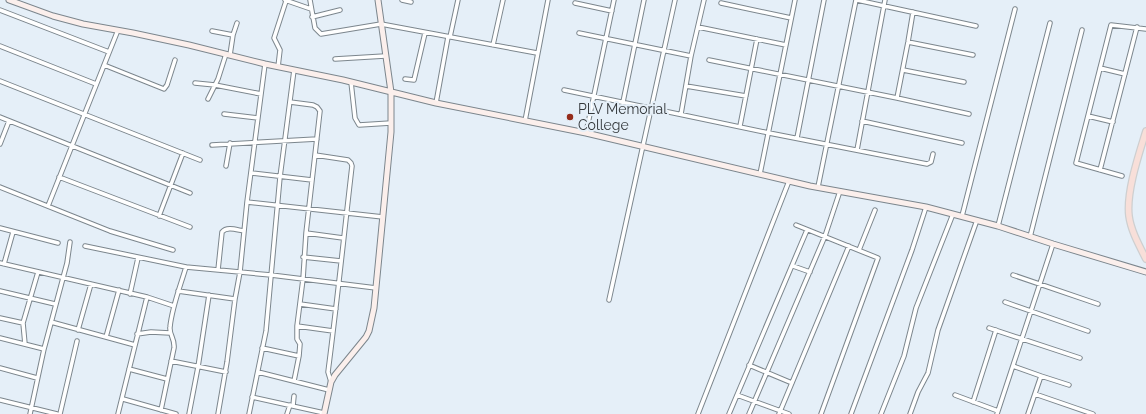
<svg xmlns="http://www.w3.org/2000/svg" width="1146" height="414" font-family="Raleway,sans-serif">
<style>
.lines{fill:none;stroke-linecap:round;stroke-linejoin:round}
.street-casing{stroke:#7c868d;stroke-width:5.5}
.secondary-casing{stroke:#7c868d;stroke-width:7}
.primary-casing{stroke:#cecfd0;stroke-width:8}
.street{stroke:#fff;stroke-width:3.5}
.secondary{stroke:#fbefec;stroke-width:5}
.primary{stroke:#f8dfd9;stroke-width:5.5}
.poi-dot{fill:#952c1b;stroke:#e5eff8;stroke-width:1.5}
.labels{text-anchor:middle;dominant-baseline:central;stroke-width:4;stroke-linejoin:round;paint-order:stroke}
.poi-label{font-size:14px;fill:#34383b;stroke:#e5eff8;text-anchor:start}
</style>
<rect width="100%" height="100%" fill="#e5eff8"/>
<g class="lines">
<g class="street-casing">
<path id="street" d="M285,0l26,9
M310,0l5,28 6,6 60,-10 156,29
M402,0l9,2
M857,0l119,26
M575,3l37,8
M721,3l70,15
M0,10l109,42
M312,17l28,-7
M698,27l88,18
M212,31l21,4 -3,20
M579,33l112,23
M233,35l4,-12
M450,37l8,-37
M908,42l65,13
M493,45l10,-45
M0,46l96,38
M335,59l50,-3
M709,60l188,38 72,16
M104,65l60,24 3,-4 8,-25
M278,67l2,-17 -6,-12 12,-37
M1100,68l25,6
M903,70l61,12
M405,79l9,1 11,-47
M0,81l200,79
M351,82l4,36 4,7 32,-2
M195,83l20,2 46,9
M686,86l60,10
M564,90l205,43 158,31 4,-2 2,-8
M897,98l11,-56 5,-30
M208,99l10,-20 8,-25
M290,102l23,3 4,2 3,4 -14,122 -3,46 -6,47v13l3,5 -1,12 -5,25
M623,102l21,-102
M436,103l12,-66
M224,114l34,4
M681,114l10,-58 13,-56
M1088,116l25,6
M0,117l190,76
M525,121l23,-121
M862,121l100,22
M740,126l17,-87
M586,133l28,-133
M797,138l27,-138
M0,144l9,-23
M212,145l105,-6
M857,150l28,-150
M315,155l33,5 3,3 1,3c-8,69 -15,137 -24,206l3,10
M226,166l4,-23
M1100,170l37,-143
M251,173l61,7
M760,174l35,-174
M1122,176l-46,-13 35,-138 35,4
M59,177l131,50
M0,187l110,44 63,19
M818,187l38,-187
M247,202l136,15
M48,206l70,-176
M159,216l24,-63
M962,216l53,-207
M796,225l82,33 -57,156
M998,226l52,-203
M0,228l58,15
M306,233l37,5
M1030,237l52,-207
M85,246l101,21 85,8 105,13
M859,250l16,-40
M303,257l38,4
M0,263l147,34 27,9
M4,264l9,-32
M793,266l17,6
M218,270l4,-38c5,-6 15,-2 22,-1
M1013,275l85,29
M0,291l55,13
M178,291l57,8
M130,294l8,-36
M609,300l66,-300
M1005,302l83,29
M300,304l36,5
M0,318l23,5 15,-51
M51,322l84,23
M23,323l2,21
M297,326l36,5
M989,328l91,30
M78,330l13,-46
M137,334l14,-2 19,1
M106,337l13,-47
M0,338l44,11
M262,348l37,8
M171,361l55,11
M749,365l43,18
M1013,366l28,10 -13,38
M0,368l37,10
M129,369l38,10
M258,372l71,18
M1041,376l28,9
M1035,394l58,20
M737,395l52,19
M955,395l43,16
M252,397l72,16
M123,399l53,15
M0,400l57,14
M973,402l23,-72
M293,406l1,-10
M161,410l13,-62c1,-10 -5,-13 -4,-21 2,-20 10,-40 16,-60
M30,414l14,-65 23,-86 3,-21
M60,414l17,-73
M118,414l29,-117
M189,414l9,-47 11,-72
M218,414l9,-52 8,-63 5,-27 7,-70 18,-138
M249,414l17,-83 14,-154 14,-107
M287,414l3,-9
M698,414l91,-233
M729,414l78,-184
M749,414l76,-178 15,-45
M779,414l70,-168
M851,414l61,-164 14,-43
M881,414l23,-58 12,-48 37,-94
M910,414l8,-22 10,-19 10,-43 39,-110
M997,414l56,-170"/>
</g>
<g class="secondary-casing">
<path id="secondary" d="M9,0l44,16 30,8 50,9 56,12 76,19 78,16 93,23 150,30 224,53 116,21 72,19 55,18 93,28
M324,414l7,-32 4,-7 31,-38 3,-6 5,-23 17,-176v-40l-13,-92"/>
</g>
<g class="primary-casing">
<path id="primary" d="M1146,131c-7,23 -20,61 -17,85 2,15 10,29 17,43"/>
</g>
<use href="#street" class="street"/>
<use href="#secondary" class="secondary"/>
<use href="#primary" class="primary"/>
</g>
<circle class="poi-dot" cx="570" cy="117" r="4"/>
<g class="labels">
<g class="poi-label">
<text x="578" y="109">PLV Memorial<tspan x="578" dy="16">College</tspan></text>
</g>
</g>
</svg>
